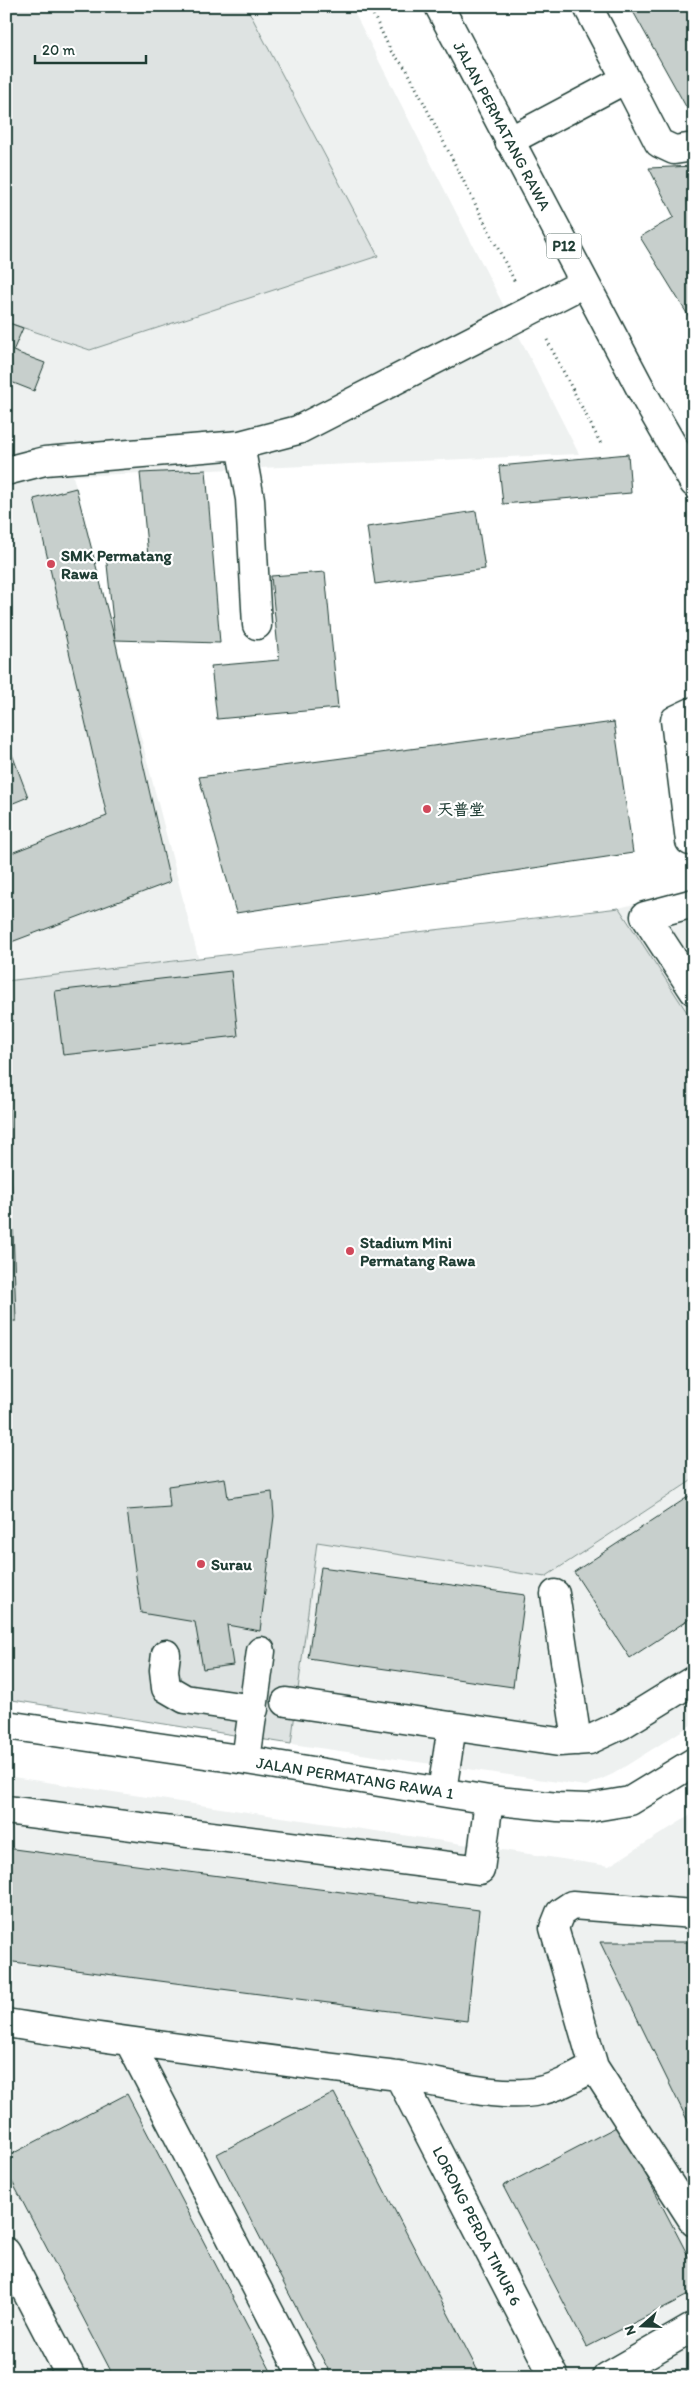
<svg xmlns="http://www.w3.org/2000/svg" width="700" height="2383" font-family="Itim,'LXGW WenKai TC',sans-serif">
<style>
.built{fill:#eef1f0}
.green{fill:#dee3e2;stroke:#7e908b}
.building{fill:#c7cfcc;stroke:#1f3d34}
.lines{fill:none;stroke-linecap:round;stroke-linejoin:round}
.minor-casing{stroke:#1f3d34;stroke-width:31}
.major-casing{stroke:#1f3d34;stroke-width:31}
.path{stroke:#1f3d34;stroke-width:3;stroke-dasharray:1 4;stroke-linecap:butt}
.minor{stroke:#fff;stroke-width:28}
.major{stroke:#fff;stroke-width:28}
.poi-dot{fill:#d1495b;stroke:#fff;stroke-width:2}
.labels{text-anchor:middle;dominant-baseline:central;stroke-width:4.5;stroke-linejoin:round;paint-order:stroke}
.shield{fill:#fff;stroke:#627771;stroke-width:1}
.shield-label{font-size:15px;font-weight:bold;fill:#1f3d34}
.street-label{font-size:16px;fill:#1f3d34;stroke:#fff}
.poi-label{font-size:16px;font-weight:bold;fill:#1f3d34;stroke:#fff;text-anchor:start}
</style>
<rect width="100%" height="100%" fill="#fff"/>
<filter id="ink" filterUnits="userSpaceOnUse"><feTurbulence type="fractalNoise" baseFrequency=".02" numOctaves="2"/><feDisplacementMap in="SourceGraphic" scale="10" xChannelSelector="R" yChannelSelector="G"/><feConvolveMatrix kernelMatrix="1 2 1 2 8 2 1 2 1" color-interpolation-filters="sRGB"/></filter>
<g filter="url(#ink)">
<path class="built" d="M6,6h345l228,448 -506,22 125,481 -192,24z
M694,888v135l-75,-115z
M694,1479v244l-81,51 -27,12 -295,-42 26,-202 228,35z
M6,1776l603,90 85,-53v564h-688z"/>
<path class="green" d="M6,6h240l132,250 -288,94 -84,-28z
M619,908l75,115v456l-149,98 -228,-35 -26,202 -285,-45v-718z"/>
<path class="building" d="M630,6h64v115z
M694,166v159l-54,-88 34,-20 -25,-49z
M6,322l17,6 -10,23 32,12 -11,28 -28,-11z
M628,454l3,39 -128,11 -4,-38z
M206,470l14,173 -105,-3 -9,-85 42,1 -8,-83z
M76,488l39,152 55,242 -164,62v-89l101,-39 -73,-317z
M476,511l9,58 -110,15 -8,-57z
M325,572l13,136 -121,11 -6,-53 68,-6 -8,-84z
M614,722l19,131 -397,60 -37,-136z
M6,738l22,59 -22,9z
M231,971l7,65 -175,19 -8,-64z
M6,1007l10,314h-10z
M225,1478l3,20 44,-6 2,24 -14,115 -33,-6 6,40 -30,4 -8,-47 -54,-9 -14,-103 43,-3 -2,-21z
M694,1493v123l-64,42 -56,-86z
M321,1567l204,28 -12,92 -205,-29z
M6,1848l473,62 -12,111 -461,-60z
M600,1942h94v192z
M334,2093l147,284h-149l-115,-223z
M127,2094l147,283h-160l-108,-207v-13z
M620,2125l74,142v25l-107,55 -84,-161z
M694,2368v9h-20z"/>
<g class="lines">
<g class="minor-casing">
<path id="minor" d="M589,9l37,70
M509,141l117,-62 33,64 15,7 20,-3
M240,445l10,54 7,126
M6,471l39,-10 195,-16 58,-15 286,-147
M694,711l-19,9 15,121h4
M694,903l-49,13 49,75
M555,1594l22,147
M166,1654l-2,16 2,18 19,11 69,10
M286,1702l273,40 30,-2 32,-15 73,-45
M6,1725l240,35 243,40 69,7 30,1 42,-7 64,-39
M246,1760l15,-109
M442,1791l10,-65
M6,1810l474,60 9,-70
M694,1914l-122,-9 -12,8 -6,15 40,139 100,155
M6,2023c130,21 260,36 391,53 42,5 102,24 142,15 20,-4 38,-15 55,-24
M130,2043l173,334
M399,2076l155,301
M6,2252l65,125
M607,2377l87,-50"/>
</g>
<g class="major-casing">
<path id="major" d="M439,6l206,391 49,86"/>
</g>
<path class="path" d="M369,6l22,45 16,19 108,212
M547,340l54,104"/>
<use href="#minor" class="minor"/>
<use href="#major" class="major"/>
</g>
</g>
<g class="poi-dot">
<circle cx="51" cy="564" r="5"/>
<circle cx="427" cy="809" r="5"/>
<circle cx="350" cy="1251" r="5"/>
<circle cx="201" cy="1564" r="5"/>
</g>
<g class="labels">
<rect class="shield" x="546.5" y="233.5" width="35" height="25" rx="4"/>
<g class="shield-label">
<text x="564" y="246">P12</text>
</g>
<g class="street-label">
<text transform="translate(502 126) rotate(62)">JALAN PERMATANG RAWA</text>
<text transform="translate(355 1778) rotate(9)">JALAN PERMATANG RAWA 1</text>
<text transform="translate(477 2226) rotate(63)">LORONG PERDA TIMUR 6</text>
</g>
<g class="poi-label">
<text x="61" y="555">SMK Permatang<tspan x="61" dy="18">Rawa</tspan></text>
<text x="437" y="809">天普堂</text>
<text x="360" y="1242">Stadium Mini<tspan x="360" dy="18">Permatang Rawa</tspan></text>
<text x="211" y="1564">Surau</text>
</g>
</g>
<rect width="700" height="2383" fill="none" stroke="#fff" stroke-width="25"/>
<rect x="12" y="12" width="675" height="2358" fill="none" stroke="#1f3d34" stroke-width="2" filter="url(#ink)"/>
<g transform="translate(642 2326) rotate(250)" stroke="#ffffff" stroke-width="4" paint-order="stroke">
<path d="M0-4L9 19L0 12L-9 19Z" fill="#1f3d34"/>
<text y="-8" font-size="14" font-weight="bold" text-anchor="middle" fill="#1f3d34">N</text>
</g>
<path d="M35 55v8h111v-8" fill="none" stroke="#1f3d34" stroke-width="2.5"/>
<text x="42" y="55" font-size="15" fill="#1f3d34" stroke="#ffffff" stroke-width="4" paint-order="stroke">20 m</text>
</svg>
